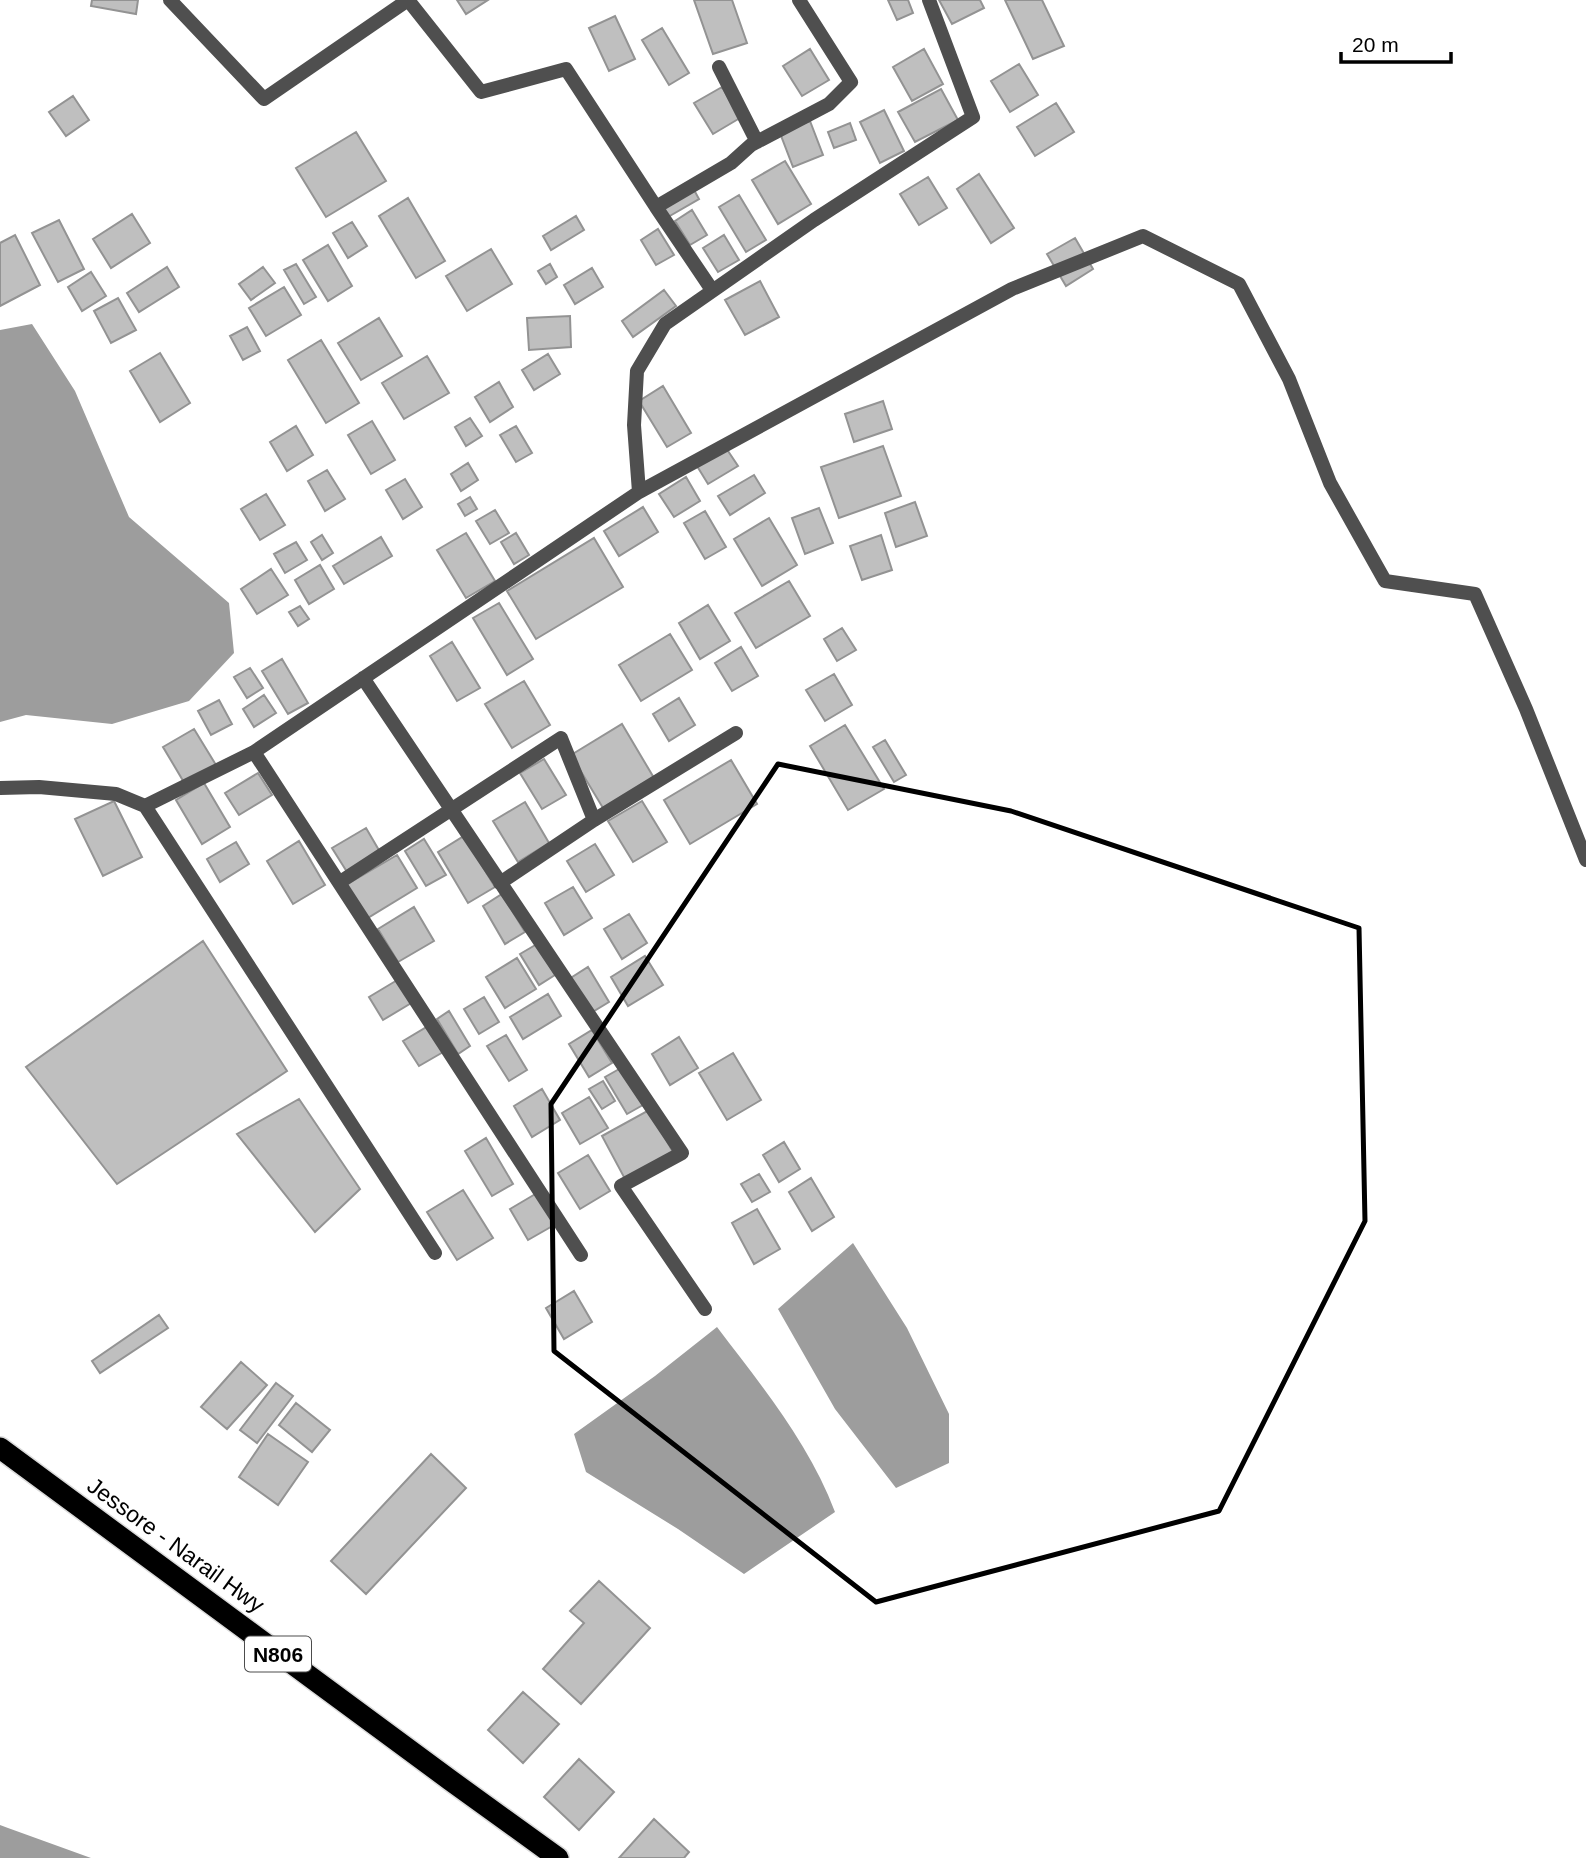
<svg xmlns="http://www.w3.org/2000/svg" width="1586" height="1858" font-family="Arial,sans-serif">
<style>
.water{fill:#9d9d9d}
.building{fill:#bfbfbf;stroke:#939393;stroke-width:2}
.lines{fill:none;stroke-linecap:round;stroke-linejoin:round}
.highway-casing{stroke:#dbdbdb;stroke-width:24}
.street{stroke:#4f4f4f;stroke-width:14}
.highway{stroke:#000;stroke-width:21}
.marked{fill:none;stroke:#000;stroke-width:5;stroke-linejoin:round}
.labels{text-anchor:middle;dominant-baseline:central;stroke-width:6;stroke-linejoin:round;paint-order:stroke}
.shield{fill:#fff;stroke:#4c4c4c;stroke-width:2}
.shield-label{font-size:21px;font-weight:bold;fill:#000}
.street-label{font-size:23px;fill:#000;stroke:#fff}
</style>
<rect width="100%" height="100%" fill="#fff"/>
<path class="water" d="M32,324l43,67 54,126 100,86 5,50 -45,48 -77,23 -86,-9 -26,7v-392z
M853,1243l54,85 42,86v49l-53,25 -61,-79 -57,-100z
M717,1327c44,58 92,116 118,185l-91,62 -66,-45 -92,-57 -12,-38 81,-58z
M0,1825l8,3 83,30h-91z"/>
<path class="building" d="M92,0h46l-2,14 -45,-8z
M457,0h31l-22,14z
M694,0h38l15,43 -34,11z
M888,0h20l5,13 -16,7z
M939,0h41l4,8 -32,16z
M1005,0h37l22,46 -31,13z
M615,16l20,43 -26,12 -20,-43z
M662,28l27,45 -20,12 -27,-45z
M810,49l19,31 -27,16 -19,-30z
M924,49l19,35 -31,17 -19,-34z
M1019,64l19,31 -28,17 -19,-31z
M722,87l18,31 -27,16 -19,-31z
M941,89l17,31 -43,22 -17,-30z
M73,96l16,24 -23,16 -17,-24z
M1056,103l18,29 -39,24 -18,-29z
M884,110l20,41 -24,12 -20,-41z
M810,121l13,34 -30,12 -13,-34z
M850,123l6,17 -22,8 -6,-16z
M356,132l30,49 -60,36 -30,-49z
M785,161l26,43 -33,20 -26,-44z
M979,174l35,54 -23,15 -34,-54z
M928,177l19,31 -28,17 -19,-31z
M693,188l6,11 -31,18 -6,-10z
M739,195l27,45 -20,12 -27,-45z
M408,198l37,63 -29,17 -37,-62z
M692,210l15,25 -17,10 -15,-24z
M132,214l18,29 -39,25 -18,-29z
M576,216l8,14 -33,20 -8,-14z
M59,220l25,49 -26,13 -26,-49z
M352,222l15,24 -19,12 -15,-25z
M658,229l16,26 -18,10 -15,-25z
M15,235l25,50 -40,21v-63z
M724,235l15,25 -21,12 -15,-24z
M1075,238l18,31 -27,17 -19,-32z
M328,245l24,41 -24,15 -25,-41z
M491,249l21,35 -45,27 -21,-35z
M296,264l20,33 -12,7 -20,-34z
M550,264l7,13 -11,7 -8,-13z
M167,267l12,20 -40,25 -12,-19z
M263,267l12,16 -24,17 -12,-16z
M592,268l11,19 -28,17 -11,-19z
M91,272l15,24 -24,15 -14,-24z
M760,281l19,36 -34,18 -20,-35z
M284,287l17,28 -35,21 -17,-28z
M664,290l12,16 -43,31 -11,-16z
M118,298l18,32 -25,13 -17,-32z
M570,316l1,31 -42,3 -2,-32z
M379,318l23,38 -41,24 -23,-37z
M247,327l13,24 -17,9 -13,-24z
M321,340l38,63 -33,20 -38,-63z
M160,353l30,50 -30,19 -30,-51z
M548,354l12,20 -26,16 -12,-20z
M427,356l22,37 -45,26 -22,-36z
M499,382l14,25 -23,15 -15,-25z
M663,386l28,47 -24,14 -28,-46z
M883,401l9,28 -38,13 -9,-28z
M470,418l12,18 -16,10 -11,-19z
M372,421l23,39 -24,14 -23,-39z
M296,426l17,29 -26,16 -17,-29z
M516,426l16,27 -16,9 -16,-27z
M883,446l18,50 -62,22 -18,-51z
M726,448l12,18 -30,18 -11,-18z
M468,463l10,17 -17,11 -10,-17z
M327,470l18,29 -20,12 -17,-30z
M754,475l11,18 -35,22 -12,-19z
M686,477l14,24 -26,16 -15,-23z
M405,479l17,28 -19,12 -17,-29z
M266,494l19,31 -25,15 -19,-31z
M470,497l7,12 -12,7 -7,-12z
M915,502l12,34 -31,11 -11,-34z
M643,507l15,25 -39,24 -15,-25z
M819,508l14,35 -28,11 -13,-36z
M495,510l14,23 -19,11 -14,-23z
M705,511l21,36 -21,12 -21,-36z
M769,518l28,47 -35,21 -28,-47z
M466,533l29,48 -29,17 -29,-48z
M516,533l13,22 -15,9 -13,-22z
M322,535l11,18 -11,7 -11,-18z
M881,535l11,35 -30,10 -12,-34z
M381,537l11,19 -48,28 -11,-18z
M594,538l29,49 -87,52 -29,-48z
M296,542l11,18 -22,13 -11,-19z
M320,565l14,24 -25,15 -14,-24z
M271,569l17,26 -31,19 -16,-25z
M789,581l21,35 -54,32 -21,-35z
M499,603l34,56 -26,16 -34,-57z
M708,605l22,36 -30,18 -21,-36z
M300,606l9,13 -11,7 -9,-14z
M842,628l14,22 -19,11 -13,-22z
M670,634l22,36 -51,31 -22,-36z
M452,642l28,46 -23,13 -27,-45z
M741,647l17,29 -26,15 -17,-28z
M282,659l26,44 -20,11 -26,-43z
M250,668l13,20 -16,10 -13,-21z
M834,674l18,31 -27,16 -19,-31z
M524,681l26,44 -38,23 -27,-44z
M264,695l12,18 -22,14 -11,-18z
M679,698l16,27 -26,16 -16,-27z
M219,700l13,24 -21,11 -13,-24z
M622,724l32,54 -51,30 -32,-53z
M845,725l39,64 -36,21 -38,-64z
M194,729l22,36 -31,19 -22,-37z
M885,740l21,35 -12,7 -21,-35z
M544,759l22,36 -24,14 -22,-36z
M731,760l26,44 -67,40 -26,-44z
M258,773l14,22 -33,20 -14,-22z
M204,783l26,44 -28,17 -26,-44z
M114,801l28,56 -39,19 -28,-57z
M642,801l25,41 -34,20 -25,-41z
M525,802l24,41 -31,19 -25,-41z
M366,828l14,24 -33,20 -15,-24z
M464,836l31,51 -27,16 -30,-51z
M424,839l22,36 -20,11 -21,-35z
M299,841l26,44 -32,19 -26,-43z
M236,842l13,22 -29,18 -13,-23z
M595,844l19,31 -28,17 -19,-31z
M397,855l20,33 -51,31 -20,-34z
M573,887l19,31 -28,17 -19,-32z
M502,894l23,38 -20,12 -22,-38z
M414,907l20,34 -36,21 -20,-33z
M629,914l18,29 -25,16 -18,-30z
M203,941l84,130 -170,113 -91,-117z
M537,944l18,31 -16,10 -19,-31z
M645,956l18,29 -35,21 -17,-29z
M517,958l19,31 -31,19 -19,-31z
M588,967l21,35 -20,12 -20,-35z
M399,979l14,23 -30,18 -14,-23z
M548,994l13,22 -38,23 -13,-22z
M484,997l15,25 -20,12 -15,-25z
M449,1011l21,35 -12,8 -21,-35z
M430,1025l15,26 -26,15 -16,-25z
M592,1030l20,33 -23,14 -20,-33z
M506,1035l21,35 -18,11 -22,-35z
M679,1037l19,31 -28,17 -18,-31z
M733,1053l28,47 -34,20 -28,-47z
M621,1068l22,37 -16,9 -22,-37z
M603,1081l12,20 -13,8 -13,-20z
M542,1089l18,31 -28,17 -18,-31z
M589,1097l19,31 -28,16 -18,-31z
M299,1099l61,90 -45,43 -78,-98z
M649,1110l24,42 -48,27 -23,-43z
M486,1138l27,46 -21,12 -27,-45z
M784,1142l16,27 -21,13 -16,-27z
M588,1155l22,36 -30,18 -22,-36z
M759,1174l11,18 -18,10 -11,-18z
M811,1178l23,39 -22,14 -23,-39z
M463,1190l30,48 -36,22 -30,-48z
M537,1193l19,31 -28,16 -18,-31z
M757,1209l23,40 -26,15 -22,-41z
M574,1291l18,31 -28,17 -18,-31z
M159,1315l9,13 -68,45 -8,-12z
M241,1362l26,23 -40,44 -26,-22z
M276,1383l17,13 -36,47 -17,-13z
M296,1403l34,27 -18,22 -33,-27z
M268,1434l40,28 -30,43 -39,-28z
M431,1454l35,34 -100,106 -35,-33z
M599,1581l51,47 -69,76 -38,-35 41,-46 -14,-12z
M523,1692l36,32 -36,39 -35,-33z
M579,1759l35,33 -35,38 -35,-33z
M654,1819l35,33 -5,6h-65z"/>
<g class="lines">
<g class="highway-casing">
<path id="highway" d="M0,1448l450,332 108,78"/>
</g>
<path class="street" d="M170,0l94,99 144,-99
M408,0l73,92 85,-23 90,138
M719,67l38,75
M710,287l-54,-80 75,-44 20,-18 78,-41 22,-22 -52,-82
M639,492l373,-203 131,-53 96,48 50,95 41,104 55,98 90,13 51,115 60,151
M363,678l319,475 -61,33 84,123
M254,752l327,503
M0,788l39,-1 77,7 29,12 109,-54 385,-260 -5,-67 3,-54 28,-47 149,-104 159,-103 -44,-117
M145,806l290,447
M340,882l221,-144 33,82 142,-87
M500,883l94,-63"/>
<use href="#highway" class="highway"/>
</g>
<path class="marked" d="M778,764l233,47 348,117 6,293 -146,290 -343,91 -322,-251 -3,-247z"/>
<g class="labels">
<rect class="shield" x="245" y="1636.5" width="66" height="35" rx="5"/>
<g class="shield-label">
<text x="278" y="1654">N806</text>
</g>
<g class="street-label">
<text transform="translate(176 1545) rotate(36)">Jessore - Narail Hwy</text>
</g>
</g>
<path d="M1341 52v10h110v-10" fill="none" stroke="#000000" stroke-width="3.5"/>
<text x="1352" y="52" font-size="21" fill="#000000" stroke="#ffffff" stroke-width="5" paint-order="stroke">20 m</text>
</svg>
